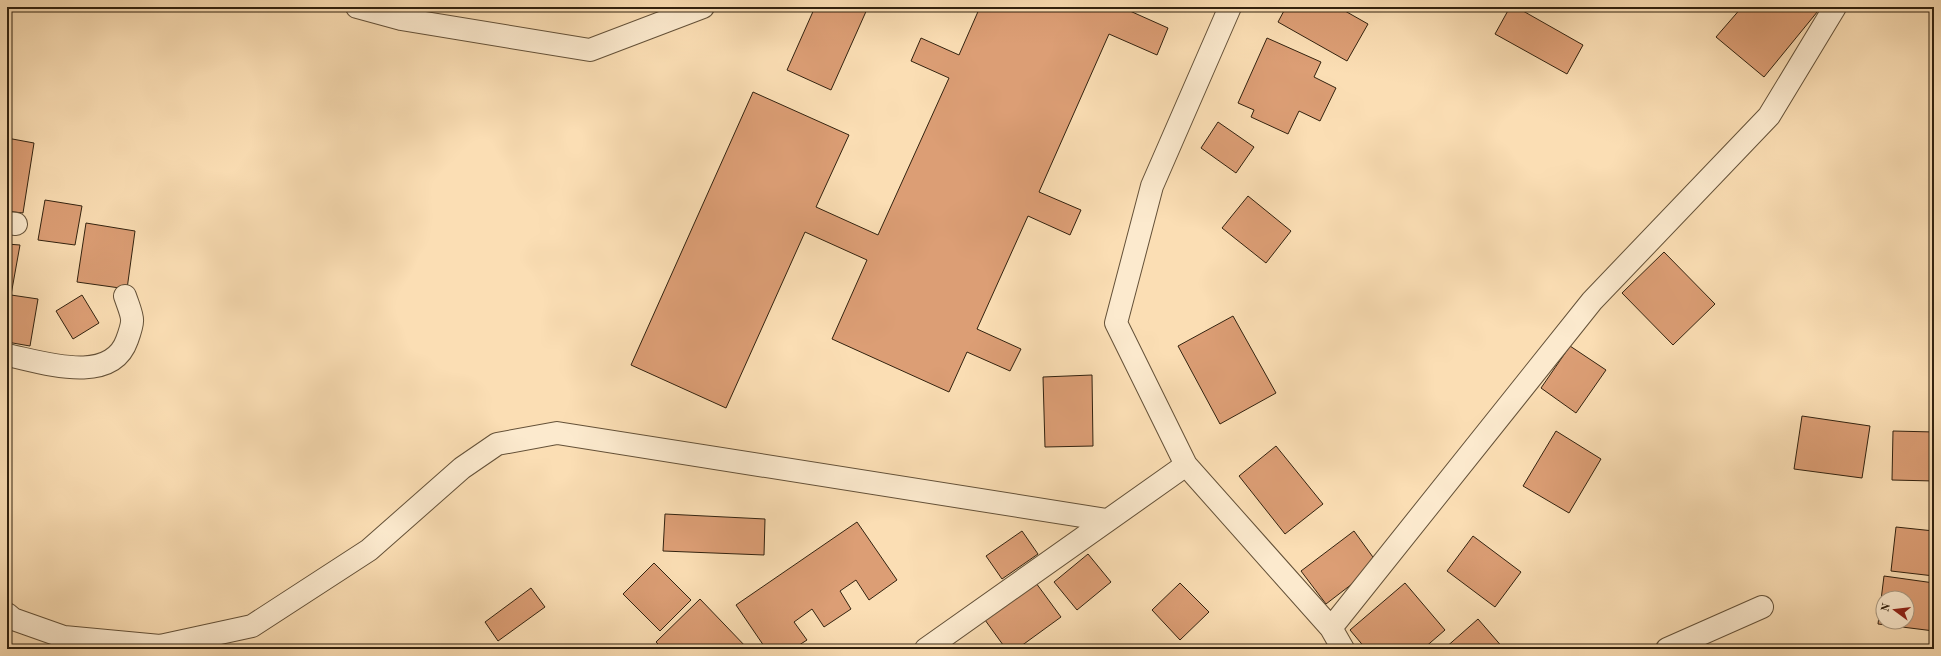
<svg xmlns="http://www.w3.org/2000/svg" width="1941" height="656" font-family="'Old Standard TT',serif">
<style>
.building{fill:#dc9e75;stroke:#32220f;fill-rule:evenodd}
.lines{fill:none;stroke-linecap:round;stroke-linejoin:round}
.street-casing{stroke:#645138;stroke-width:24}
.street{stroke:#fceace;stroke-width:22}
</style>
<rect width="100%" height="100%" fill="#fbdeb4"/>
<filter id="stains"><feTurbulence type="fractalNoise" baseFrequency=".005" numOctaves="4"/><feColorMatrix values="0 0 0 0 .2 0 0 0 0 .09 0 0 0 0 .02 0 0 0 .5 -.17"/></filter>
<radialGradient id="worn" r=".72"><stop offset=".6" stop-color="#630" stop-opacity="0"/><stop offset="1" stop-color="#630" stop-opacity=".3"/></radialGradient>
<path class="building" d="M815,7h53l-37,83 -44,-20z
M980,7h141l47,21 -11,27 -48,-21 -70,158 42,18 -11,25 -42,-19 -51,113 44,20 -11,22 -43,-19 -18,40 -117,-53 35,-79 -62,-28 -79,176 -95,-43 122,-273 96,43 -33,72 62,28 71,-157 -38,-17 10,-23 38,17z
M1286,7h52l30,17 -21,37 -69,-39z
M1510,7h6l67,38 -16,29 -72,-40z
M1742,7h71l5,4 -54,66 -48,-40z
M1267,38l54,24 -7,15 22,11 -16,33 -21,-10 -11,23 -37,-17 3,-7 -16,-7z
M1218,122l36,25 -18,26 -35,-25z
M7,138l27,5 -11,70 -16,-2z
M1248,196l43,35 -25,32 -44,-35z
M45,200l37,6 -7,39 -37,-5z
M86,223l49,8 -8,58 -50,-7z
M7,244l13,1 -9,50 27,4 -8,47 -23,-4z
M1664,252l51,52 -42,41 -51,-52z
M82,295l17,28 -26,16 -17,-28z
M1233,316l43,77 -56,31 -42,-78z
M1570,346l36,24 -30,43 -35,-25z
M1092,375l1,71 -48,1 -2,-70z
M1802,416l68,10 -8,52 -68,-9z
M1556,431l45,28 -32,54 -46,-27z
M1893,431l41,1v49l-42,-1z
M1276,446l47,58 -38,30 -46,-58z
M665,514l100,5 -1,36 -101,-4z
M857,522l40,58 -28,20 -13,-20 -16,11 11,18 -27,18 -12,-18 -18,13 13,18 -14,9h-27l-30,-44z
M1896,527l38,4v45l-43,-5z
M1022,531l16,23 -36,25 -16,-23z
M1354,531l24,33 -52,40 -25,-33z
M1473,536l48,36 -26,35 -48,-36z
M1088,554l23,28 -34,28 -23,-28z
M654,563l37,37 -31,31 -37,-37z
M1884,576l50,7v48l-56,-7zM1883,598h24v24h-24z
M1036,583l25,34 -44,32h-11l-21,-29z
M1180,583l29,29 -29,28 -28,-30z
M1405,583l40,47 -22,19h-57l-16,-19z
M531,588l14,19 -47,34 -13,-19z
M700,599l48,50h-85l-7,-7z
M1478,619l26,30h-60z"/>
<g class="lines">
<g class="street-casing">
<path id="street" d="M357,7l44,12 189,31 113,-43
M1230,7l-78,179 -36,137 70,142 145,163 12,21
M7,223l9,1
M7,355c35,7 104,31 120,-15 8,-22 6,-21 -2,-44
M7,614l6,5 51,18 96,9 92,-20 117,-76 93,-82 35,-24 60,-11 550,87
M1331,628l261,-327 177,-185 66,-109
M926,649l260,-184
M1667,649l95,-42"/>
</g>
<use href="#street" class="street"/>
</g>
<rect width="1941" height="656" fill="none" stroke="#fbdeb4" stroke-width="24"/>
<rect x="8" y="8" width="1925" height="640" fill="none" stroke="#32220f" stroke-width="2"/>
<rect x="12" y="12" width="1917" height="632" fill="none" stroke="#32220f"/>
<g transform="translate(1895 610) rotate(285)"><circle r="19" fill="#fceace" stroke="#ab9a82"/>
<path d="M0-3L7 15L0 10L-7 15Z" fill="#8f2418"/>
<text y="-6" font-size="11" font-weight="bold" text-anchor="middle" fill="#32220f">N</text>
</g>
<rect width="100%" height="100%" filter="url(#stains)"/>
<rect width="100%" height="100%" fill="url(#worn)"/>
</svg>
